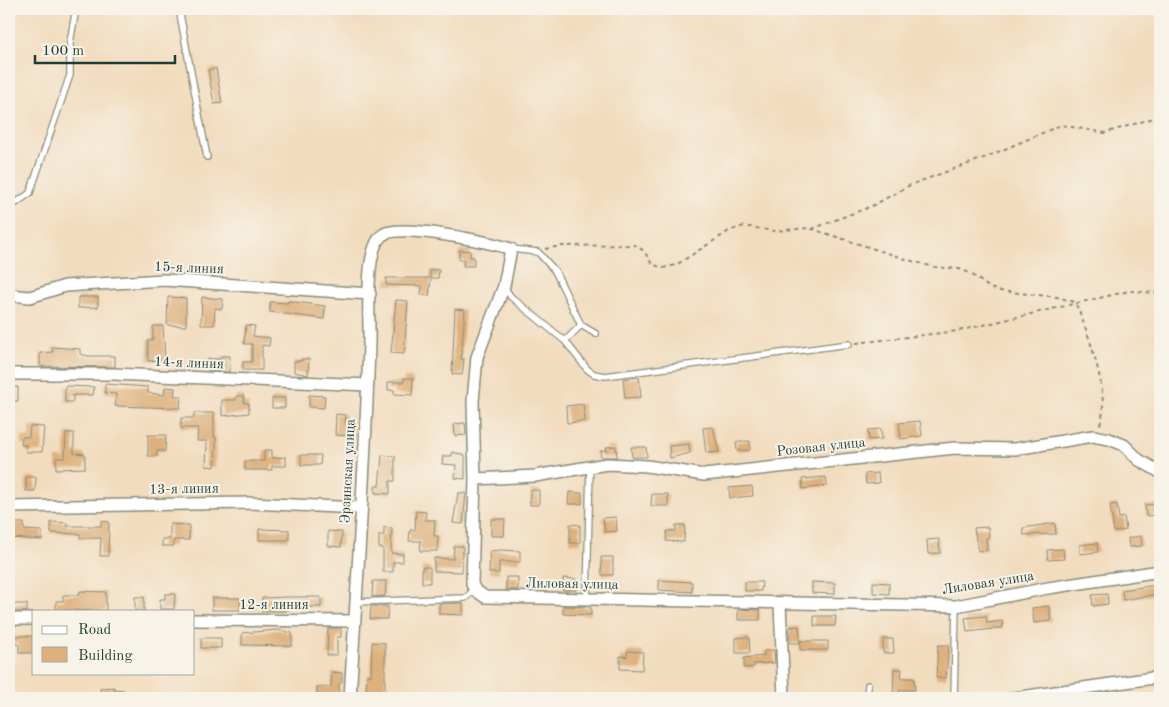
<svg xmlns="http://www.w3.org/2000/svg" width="1169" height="707" font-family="'Old Standard TT',serif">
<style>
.building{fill:#deb07b}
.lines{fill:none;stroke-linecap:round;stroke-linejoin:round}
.lane-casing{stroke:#888c79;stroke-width:8}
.street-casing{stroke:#888c79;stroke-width:14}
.path{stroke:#888c79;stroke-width:2;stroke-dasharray:4 4;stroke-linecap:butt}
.lane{stroke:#fff;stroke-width:5.5}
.street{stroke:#fff;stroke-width:11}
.labels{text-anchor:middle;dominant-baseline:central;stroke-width:4;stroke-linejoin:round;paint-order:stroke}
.street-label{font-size:14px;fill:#1f3d34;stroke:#f7f3e8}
</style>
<rect width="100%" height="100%" fill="#f7f3e8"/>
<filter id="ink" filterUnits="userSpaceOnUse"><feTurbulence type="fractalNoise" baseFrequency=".02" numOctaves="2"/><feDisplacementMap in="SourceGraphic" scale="10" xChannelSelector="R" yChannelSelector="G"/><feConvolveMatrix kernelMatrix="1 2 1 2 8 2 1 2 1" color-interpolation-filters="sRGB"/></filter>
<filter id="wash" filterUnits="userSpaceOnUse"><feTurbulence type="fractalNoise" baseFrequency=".0096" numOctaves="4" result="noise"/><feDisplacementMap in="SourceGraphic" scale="20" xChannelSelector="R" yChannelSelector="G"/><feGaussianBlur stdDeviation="1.12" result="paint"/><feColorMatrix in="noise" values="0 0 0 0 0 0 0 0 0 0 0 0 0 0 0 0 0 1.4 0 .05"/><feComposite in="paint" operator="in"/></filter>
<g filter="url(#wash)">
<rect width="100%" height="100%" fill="#f2dcbe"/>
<g id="blocks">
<path class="building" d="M216,68l6,35 -8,1 -6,-34z
M459,250l11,1v6h4v9h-11l1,-6h-5z
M430,270h9l-1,8h-7l-2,18 -8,-1 1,-9 -36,-1v-7h44z
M78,297h20v10l-20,1z
M168,297l18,1v28l-19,-1z
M202,297l21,2 -1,10 -7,-1 -1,17h-13z
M396,300l12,1 -4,53 -13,-1z
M288,301l37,5 -1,13 -54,-7v-10l18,1z
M455,309l10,1 -4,49h3l-2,16 -10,-1z
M246,325l9,1 -2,10 17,2 -1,8 -7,-1v25h-19v-8h9v-18h-8z
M153,326h10l2,34 -17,1v-21h5z
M52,347l28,2v5l8,2h27v11l-75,-1v-13l13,-1z
M221,356h9l-1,16 -21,-1v-12h13z
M301,359h8l-1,16 -14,-3v-11h8z
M639,377l2,20 -16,1 -2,-19z
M404,378h9l-1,17 -18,-1v-4h-6v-8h16z
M105,384l43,3v6l16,2 1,-8 10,1 -1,8h7l-1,12 -65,-2 1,-12 -11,-1z
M65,386l29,1 -1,8h-20v7h-8z
M9,387h9v14h-9z
M309,395l16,1 -1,12 -15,-1z
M236,396h8v7h5v10l-27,3v-16h14z
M272,398h13v10h-13z
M583,404l2,17 -18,2 -1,-17z
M194,413h20v24h2v7l-1,23 -9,-1 1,-25h-10l1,-13h-17v-10h13z
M336,414l10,1 -1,8 9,1v12l-19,-1z
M920,421l2,15 -21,3 -2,-16z
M465,423l1,12 -11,1 -1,-12z
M30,426l14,1 -2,25h-16v-7h-5l1,-8h7z
M713,427l6,25 -13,1 -3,-25z
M881,429l1,10 -13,1 -1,-10z
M66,433h8v20l11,1v14l-29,1v-11h9z
M148,435h18l-1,16h-8v5h-9z
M750,441v9l-13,1 -1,-9z
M689,444l1,9 -20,5 -1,-12z
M616,446l1,11h-16l-1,-6 7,-1 -1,-3z
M631,447h15l1,10h-15z
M264,450h8v8l14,-1v9h-14v4h-27v-9h19z
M452,452l13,3v24l-10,-1 1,-13 -14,-1 1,-8h9z
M301,455h20l-1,10h-19z
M382,455l13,1v25h-5v13l-15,-1v-7h4z
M878,473l1,10 -13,1 -1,-10z
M26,477h10l-1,14h-9z
M826,477l1,9 -24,3 -1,-10z
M752,486l1,10 -23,2 -1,-10z
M530,490h9v15h-9z
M569,492l13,1v11h-14z
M458,493h8l-3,31 -10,-1z
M652,494h16v12h-17z
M1117,504l2,14 5,-1 2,13 -12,2 -4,-27z
M1157,504l1,11 -12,1 -1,-11z
M416,511l10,1 -1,8h10l-1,16h4l-1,15h-17l1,-10h-12l1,-11h5z
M616,517l1,14 -12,1 -2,-14z
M491,519h14l-1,17h-13z
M101,521l8,1 -1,34h-8l1,-18h-21v-4l-29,-1v-11l16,1v3h34z
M9,523h15v7l18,1v9l-33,-2z
M1055,523l1,11 -32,1 -1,-7z
M170,524l19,1v15h-15v6h-12v-7h8z
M570,524l10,1v18h-10z
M676,525h9l-1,17 -18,-1 1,-10h9z
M384,527l8,1 -1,25 12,1v8h-10v10h-10v-24h-4v-13h5z
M988,527l1,10 -3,1 1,12 -9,1 -4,-23z
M259,529l30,1v10h-30z
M328,531l14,1 -1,15 -13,-1z
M1141,536l1,10 -13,1 -1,-9z
M939,539l1,14 -12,1 -1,-14z
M1097,543l1,9 -18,2v-9z
M454,546h9l-1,26 -28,-1v-13l19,1z
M1063,549l1,10 -16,1 -1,-10z
M500,550l20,1v11h-21v11h-10l1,-22z
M601,557h12v18h-11z
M422,567h8v16h-8z
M506,577h12v13h-12z
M563,578l13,1v11h-13z
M659,580l33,2v10l-33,-2z
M373,581h13l-1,15 -13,1z
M745,582h17l-1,9h-16z
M812,582l23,1v11l-23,-1z
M873,582l16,1v11l-16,-1z
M1157,585l1,9 -35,6 -1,-10z
M80,591l26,1v19l-50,-1v-9h7v-6h16z
M165,594h10l-1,15h-14v-10h5z
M1107,594l1,10 -15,2 -1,-11z
M135,597h9v14h-9z
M288,597h33v10h-35v4h-25l1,-13z
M212,598h28v12h-28z
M463,603v12l-24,-1v-10z
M9,604h18v8h-18z
M371,606h17l-1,13h-17z
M563,606l28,1v8l-28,-1z
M1049,606l2,15 -17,2 -2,-15z
M738,609l22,1v10h-22z
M814,616h22l-1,10h-21z
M986,616l1,7 15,-2 1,7 -36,4 -2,-14z
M799,626l1,17h-10l-1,-16z
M328,628h13v9h-4v18h-10z
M278,630l14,3v13l-50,-1v-12z
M9,636h24v17h-14v-9h-10z
M749,637l1,16h-14v-15z
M201,638h20v10h-20z
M883,639h10l1,14h-11z
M800,641h28v9h-28z
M372,642l13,1v50l-19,-1 1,-17h4z
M938,645h11l-3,33h-10z
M774,650l1,13 -21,1v3l-10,1v-10l20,-2v-5z
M627,651l16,1 -1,18 -22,-1v-13l7,1z
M894,669h8l-1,9h13l1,12h-15v6h-7z
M332,672l10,1v10h-3v15h-22v-11h14z
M114,687v2l10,1v8h-23l-1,-10z"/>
</g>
</g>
<g filter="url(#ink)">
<use href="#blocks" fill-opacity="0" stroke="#888c79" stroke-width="1"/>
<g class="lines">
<g class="lane-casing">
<path id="lane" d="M179,9l28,148
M9,208l21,-15 40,-118v-33l6,-33
M511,249l27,3 17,19 26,54 15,9
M504,287l7,10 54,44 22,28 7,5 11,2 244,-32
M565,341l16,-16
M587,599l3,-133
M355,602l110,-4 10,-8
M867,698l1,-13
M954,698l2,-92"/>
</g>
<g class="street-casing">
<path id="street" d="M9,295l21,2 35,-11 99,-6 206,14
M9,374h104l255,11
M475,479l60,-3 72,-12 40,2 57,9 251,-27 60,1 78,-13 16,3 15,6 15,15 21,12
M9,507l241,-4 110,5
M780,604l4,94
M9,619h25
M194,620l160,1
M350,698c7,-118 16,-237 19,-355 1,-24 -6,-97 15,-109 19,-10 105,8 127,15l-7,37 -27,71 -4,44 2,78 -3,105 3,6 10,7 471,9 92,-18 112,-17
M1014,698l146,-21"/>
</g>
<path class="path" d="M812,229l60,-23 38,-21 74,-27 77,-33 44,8 55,-17
M545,249l15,-3 75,-1 9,6 8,13 11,4 13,-3 53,-34 15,-5 29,5 36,-3 103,33 22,6 25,2 11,4 20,15 10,3 57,6 18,5c12,26 39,102 23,126
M856,343l102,-12 171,-40 31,2"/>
<use href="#lane" class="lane"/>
<use href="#street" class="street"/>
</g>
</g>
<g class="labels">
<g class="street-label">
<text transform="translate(189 268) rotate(2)">15-я линия</text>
<text transform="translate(189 363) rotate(2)">14-я линия</text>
<text transform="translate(821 447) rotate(-6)">Розовая улица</text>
<text transform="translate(348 471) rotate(-87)">Эрзинская улица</text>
<text transform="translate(184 489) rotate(-1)">13-я линия</text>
<text transform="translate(988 583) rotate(-9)">Лиловая улица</text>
<text transform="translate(572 584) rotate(1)">Лиловая улица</text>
<text x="274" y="605">12-я линия</text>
</g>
</g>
<rect width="1169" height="707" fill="none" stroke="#f7f3e8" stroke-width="30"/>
<rect x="32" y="610" width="162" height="65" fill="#f7f3e8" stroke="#a1aaa0"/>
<rect x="42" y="626" width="25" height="8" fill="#ffffff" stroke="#a1aaa0"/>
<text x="78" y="634" font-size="15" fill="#1f3d34">Road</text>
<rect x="42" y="647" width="25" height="15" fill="#deb07b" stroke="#a1aaa0"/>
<text x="78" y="660" font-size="15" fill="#1f3d34">Building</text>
<path d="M35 55v8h140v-8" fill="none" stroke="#1f3d34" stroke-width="2.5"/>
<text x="42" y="55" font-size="15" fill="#1f3d34" stroke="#f7f3e8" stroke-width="4" paint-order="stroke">100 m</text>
</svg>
